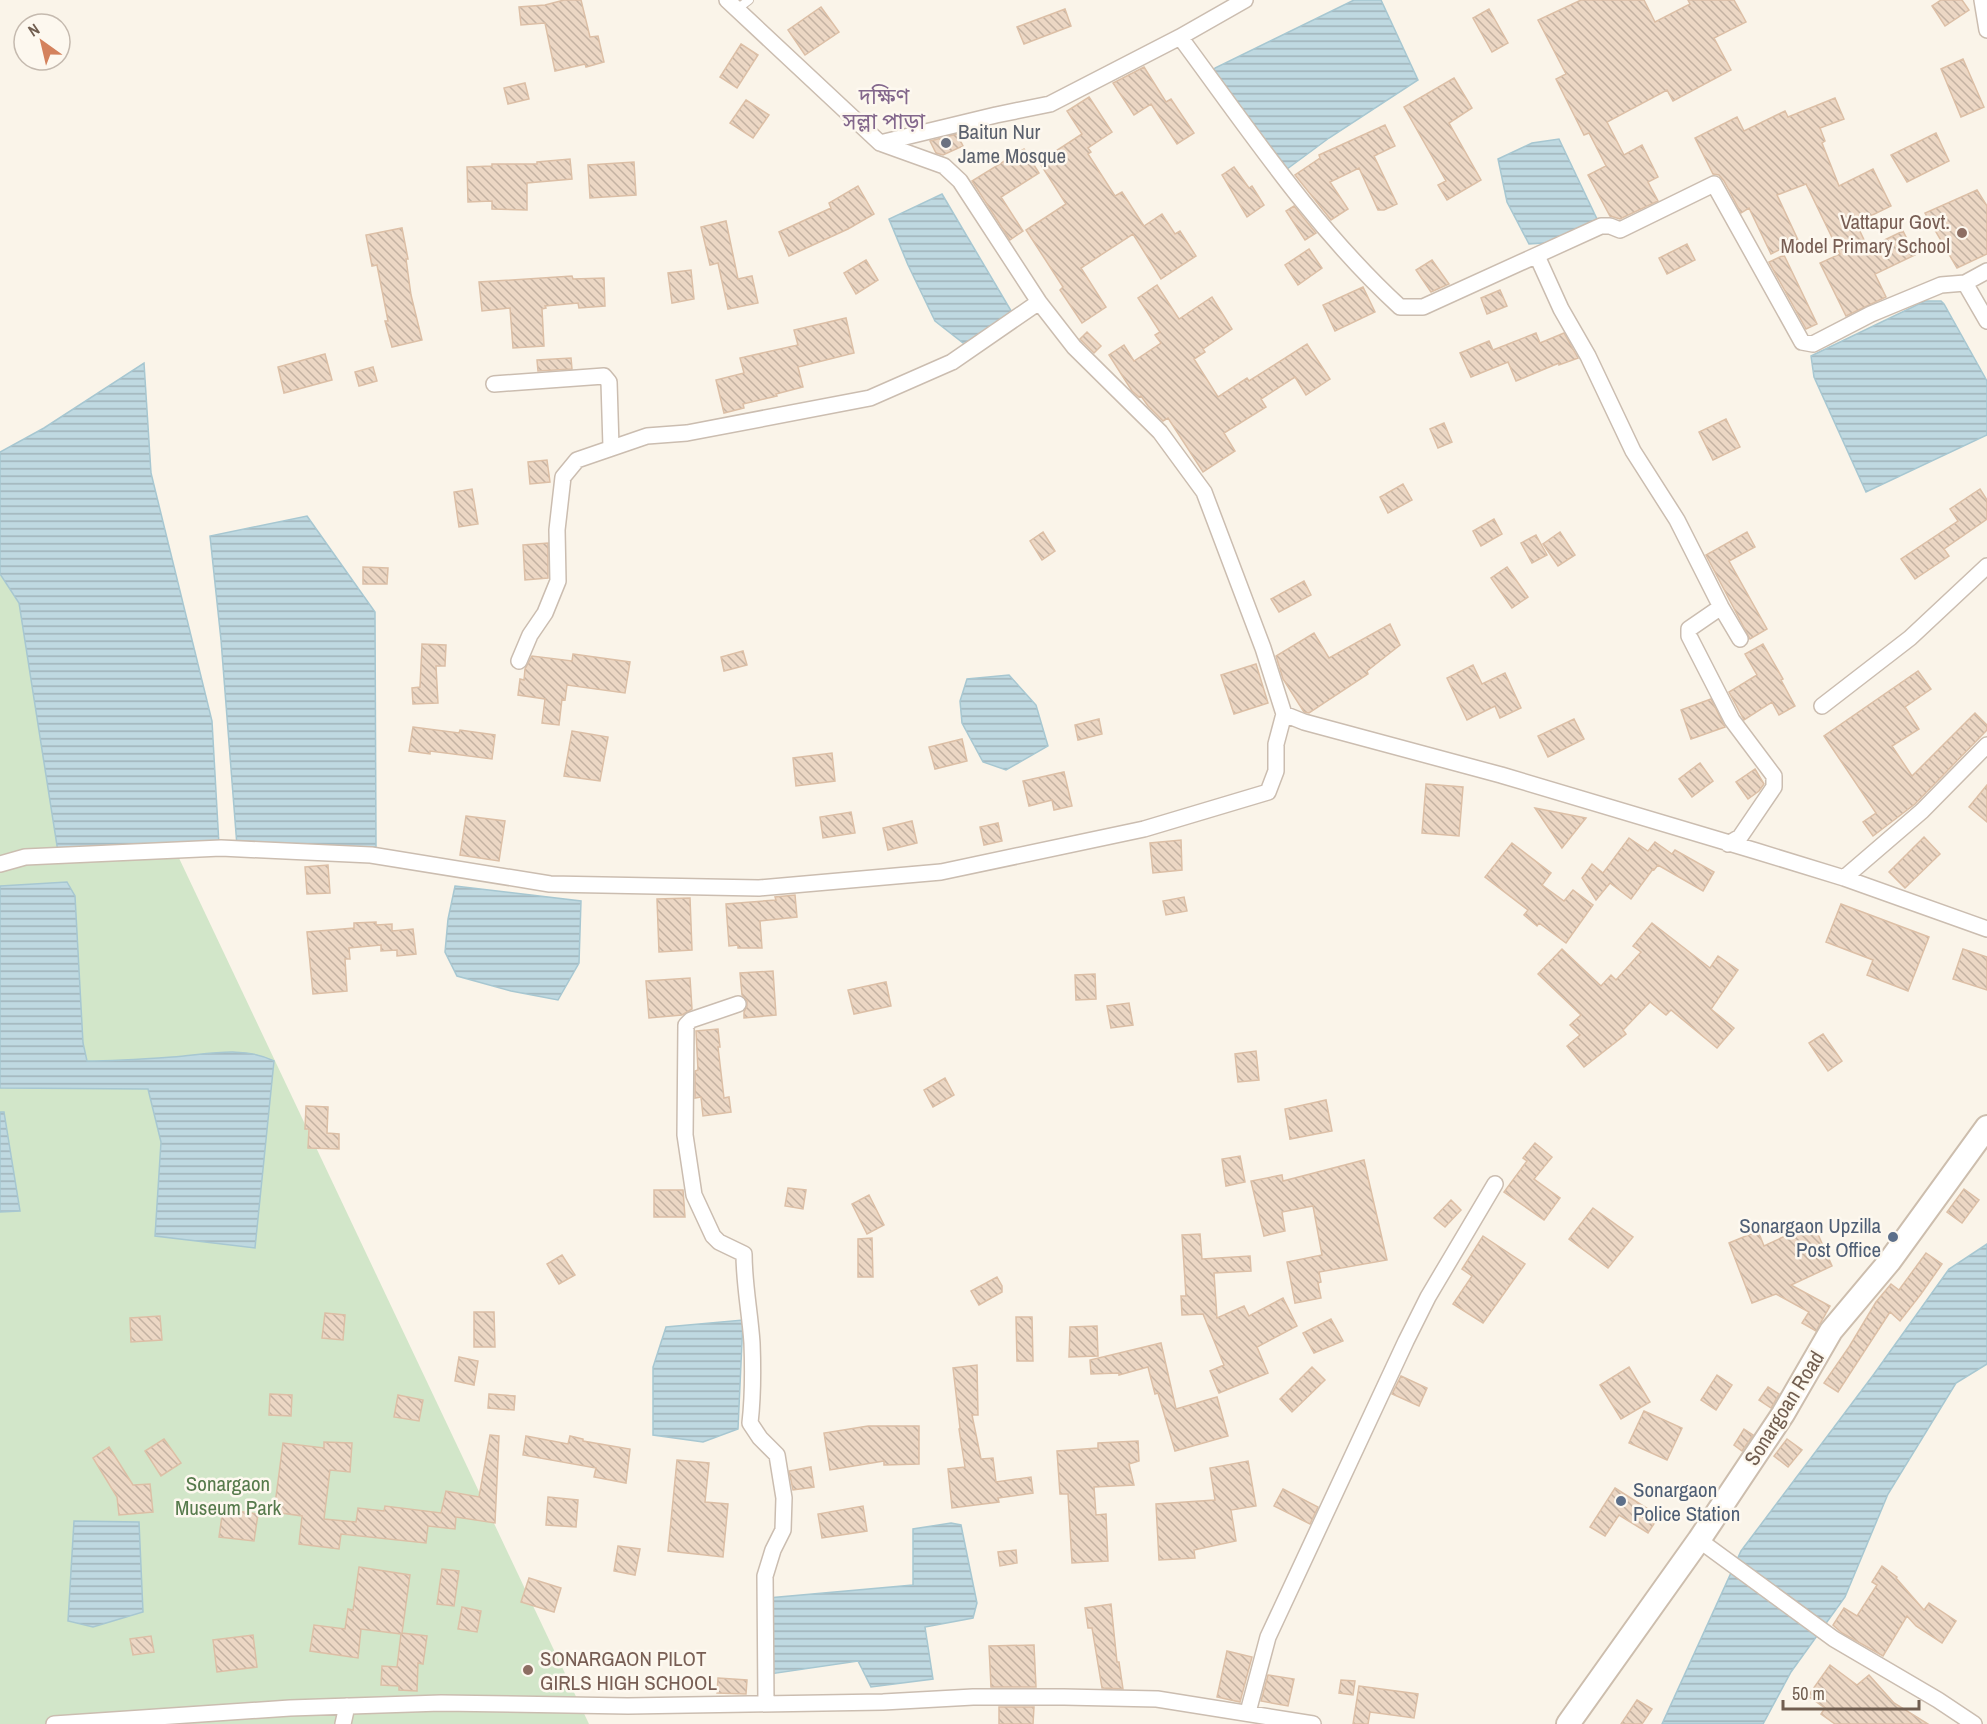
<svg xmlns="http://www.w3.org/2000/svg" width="1987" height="1724" font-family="'Archivo Narrow','Noto Sans Bengali',sans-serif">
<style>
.green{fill:#d2e6c9}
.water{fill:url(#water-rules);stroke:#a7c7d1;stroke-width:1.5}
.building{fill:url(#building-back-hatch);stroke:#dcbfa6;stroke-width:1.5}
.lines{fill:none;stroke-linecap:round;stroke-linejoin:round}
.service-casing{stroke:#cbbdb0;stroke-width:10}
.minor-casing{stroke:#cbbdb0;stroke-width:18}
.secondary-casing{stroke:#cdbeae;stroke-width:26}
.service{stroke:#fff;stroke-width:8}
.minor{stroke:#fff;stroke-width:15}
.secondary{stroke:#fff;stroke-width:22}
.worship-dot{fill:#6b7280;stroke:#fdf8ef;stroke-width:2}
.education-dot{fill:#8d6e63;stroke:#fdf8ef;stroke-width:2}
.service-dot{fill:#5c6f8a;stroke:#fdf8ef;stroke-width:2}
.labels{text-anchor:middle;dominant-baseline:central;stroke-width:5;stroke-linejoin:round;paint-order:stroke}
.worship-label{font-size:21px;fill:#5b616d;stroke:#fdf8ef;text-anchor:start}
.education-label{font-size:21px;fill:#785e54;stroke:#fdf8ef;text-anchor:end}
.service-label{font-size:21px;fill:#4e5e75;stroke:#fdf8ef;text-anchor:end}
.street-label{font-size:21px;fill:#715e50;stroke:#fdf8ef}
.park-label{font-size:21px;fill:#567a4c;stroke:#fdf8ef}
.neighbourhood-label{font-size:22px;fill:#83678c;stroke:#fdf8ef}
</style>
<defs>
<pattern id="water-rules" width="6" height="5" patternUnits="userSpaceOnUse" patternTransform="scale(1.5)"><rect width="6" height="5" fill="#bfd9e1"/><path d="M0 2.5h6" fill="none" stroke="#a0b3b9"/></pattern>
<pattern id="building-back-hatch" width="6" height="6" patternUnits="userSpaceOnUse" patternTransform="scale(1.5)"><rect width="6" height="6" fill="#ecd7c4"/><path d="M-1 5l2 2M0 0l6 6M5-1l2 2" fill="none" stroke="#c4b2a2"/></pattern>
</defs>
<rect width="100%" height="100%" fill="#faf4e9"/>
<path class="green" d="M0,480l589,1244h-589z"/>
<path class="water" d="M1354,0h27l37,80 -89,58 -46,34 -71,-97 3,-7z
M1559,139l38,80 -36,23 -32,2 -22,-42 -9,-43 34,-16z
M942,194l71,120 -46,32 -32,-25 -27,-56 -19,-46z
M1925,301h16l3,3 43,77v54l-121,57 -52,-115 -3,-21z
M144,363l7,110 61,248 7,124 -161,7 -39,-249 -19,-29v-122l44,-24z
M307,516l68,96 1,235 -139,-1 -16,-206 -11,-104z
M1009,675l27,30 12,41 -42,24 -23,-8 -21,-39 -2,-22 7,-22z
M67,882l8,14 8,147 4,18c28,0 57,-2 85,-4 33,-2 71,-12 102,4l-19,187 -100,-12 6,-94 -13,-53 -148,-1v-202z
M455,886l126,15 -2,62 -21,37 -47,-9 -54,-15 -12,-24 3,-33z
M0,1112h4l16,99 -20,1z
M1987,1244v120l-31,19 -68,111 -43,103 -54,75 -28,52h-101l79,-173 133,-177 75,-105z
M743,1320l-5,109 -35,13 -50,-7v-68l13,-40z
M74,1521l65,1 4,90 -50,15 -25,-6z
M951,1523l10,2 16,78 -4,15 -48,9 8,52 -62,8 -13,-26 -88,13 -2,-76 145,-13v-56z"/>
<path class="building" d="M564,0h17l9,37 8,-1 6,26 -18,5 -1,-3 -30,7 -10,-48 -24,2 -2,-18 26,-2z
M1581,0h63l11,22 35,-18 -2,-4h46l12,22 -32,16 17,32 -58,31 -6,-11 -60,32 17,33 18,-10 16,32 -10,5 10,19 -38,18 -10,-3 -22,-41 18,-9 -17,-33 -5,2 -28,-56 10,-5 -28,-54z
M1941,0h21l7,10 -24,16 -13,-20z
M821,7l18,25 -34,23 -17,-25z
M1065,9l6,17 -47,18 -7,-17z
M1489,9l19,34 -16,9 -19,-34z
M741,44l17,11 -21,33 -17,-11z
M1963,59l21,48 -23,10 -20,-48z
M1144,67l22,35 5,-3 23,34 -17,11 -26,-40 -17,11 -21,-32z
M1454,78l18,30 -23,15 32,57 -34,20 -9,-15 8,-4 -42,-74z
M525,83l4,16 -21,5 -4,-16z
M1089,97l23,35 -24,16 3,4 -3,2 27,42 7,-4 22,34 18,-12 13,20 5,-3 16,25 -35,23 -28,-45 -52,34 25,39 -24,16 -22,-33 3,-3 -37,-57 40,-26 -27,-42 43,-28 -15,-23z
M1835,98l9,21 -24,9 5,13 -3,2 17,43 34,-17 18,37 -35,17 12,25 35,-17 12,24 -40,19 11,23 -40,19 -26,-53 20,-9 -34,-70 -29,11 21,45 -27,14 -22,-46 -8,5 -17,-32 -5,-6 -6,-1 -18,-36 42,-21 7,14 41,-20 3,6z
M746,100l23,15 -16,23 -23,-15z
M1385,125l10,21 -21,10 23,48 -13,6h-6l-19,-42 -29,14 18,27 -17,11 -36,-45 25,-17 -1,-3z
M1936,133l13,28 -42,21 -16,-27z
M957,134l6,12 -20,9 -7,-2 -6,-12z
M1024,149l15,24 -38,24 22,34 -13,9 -38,-59z
M570,159l2,20 -45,4v27l-35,-1v-8l-24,1 -1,-35 25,-1v-2h45v-2z
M634,162l2,33 -46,3 -2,-33z
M1234,167l15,21 3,-2 12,19 -17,12 -25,-42z
M858,186l16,28 -26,15 -59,27 -10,-24 52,-24 -2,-5z
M1977,190l10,16v48l-30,14 -32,-55z
M1294,206l22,27 -11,7 -19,-29z
M726,221l12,58 14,-3 6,27 -30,6 -10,-46 -8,2 -9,-38z
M402,228l6,31h-2l5,36 11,45 -30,7 -7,-26h3l-11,-56 -5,1 -6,-31z
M1687,244l8,16 -28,14 -8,-16z
M1309,249l13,19 -24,17 -13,-20z
M1784,255l33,69 -11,5 -37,-67z
M866,260l12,20 -22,14 -12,-21z
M1432,260l17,24 -18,8 -15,-22z
M691,270l3,29 -22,4 -4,-30z
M572,276l1,3 31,-1 1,28 -26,2 -1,-5 -33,3 1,2 -4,1 2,37 -31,2 -3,-40 -28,3 -3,-29z
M1157,285l22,34 33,-22 20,32 -29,20 2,3 -11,7 24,38 29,-19 2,3 58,-37 23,35 -24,16 -11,-18 -34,22 5,8 -42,26 11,18 -32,21 -35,-54 -5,3 -15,-15 -7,-10 -2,1 -7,-6 -23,-36 15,-10 10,16 27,-18 -6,-8 5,-3 -22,-34z
M1363,287l12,25 -40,19 -12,-26z
M1500,290l7,16 -20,8 -6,-16z
M846,318l8,35 -56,14 5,20 -27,7 1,2 -34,8 1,4 -20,5 -8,-33 28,-7 -4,-15 58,-13 -4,-15z
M1087,332l14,14 -7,7 -14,-14z
M1536,333l4,10 24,-10 14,25 -19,7v-2l-43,18 -8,-19 -37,15 -11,-24 29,-12 4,9z
M325,354l7,26 -48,13 -6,-26z
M571,358l1,11 -34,2 -1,-11z
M373,367l4,14 -18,5 -4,-14z
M1726,419l14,28 -27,13 -14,-28z
M1444,423l8,19 -14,6 -8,-19z
M547,460l3,22 -20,2 -2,-22z
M1403,484l9,16 -24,13 -8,-16z
M472,489l6,35 -19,3 -5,-35z
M1980,489l7,11v19l-43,30 5,7 -34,23 -14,-20 57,-38 -8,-12z
M1494,519l8,15 -21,12 -8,-15z
M1043,532l12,19 -13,9 -12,-19z
M1560,532l15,23 -17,11 -15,-22z
M1747,532l8,15 -26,14 38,68 -17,10 -44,-84z
M1536,535l11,20 -15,8 -11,-20z
M548,543v35l-23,2 -2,-35z
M363,567l25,1 -1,16h-24z
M1507,567l21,30 -16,11 -21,-30z
M1304,581l7,14 -32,17 -8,-13z
M1390,624l10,21 -33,26 1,3 -59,39 -5,-1 -21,-33 -7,-23 38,-23 15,25z
M422,644l24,1 -1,21h-9l2,37 -25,1 -1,-16 8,-1z
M1763,644l20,35 -2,1 14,26 -16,9 -7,-13 -28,18 -15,-28 28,-17 -12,-21z
M743,651l4,14 -23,6 -3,-14z
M573,654l57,8 -5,31 -58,-8 -2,15 -3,-1 -3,26 -17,-2 3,-24 -27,-4 2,-16 4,1 1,-11 7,-13 40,5z
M1256,664l12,39 -34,11 -13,-39z
M1473,665l9,19 23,-11 16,35 -21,10 -5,-12 -28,14 -20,-42z
M1918,671l13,18 -26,18 14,22 -27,17 20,30 63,-63 12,12v5l-72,74 -42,32 -10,-14 13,-9 -52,-77z
M1711,699l14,28 -34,12 -10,-29z
M1099,719l3,15 -24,6 -3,-15z
M1574,719l10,20 -36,18 -10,-21z
M413,727l46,6 1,-3 35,5 -3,24 -62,-8v3l-21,-3z
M572,731l36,6 -8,44 -36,-5z
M962,739l5,22 -32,8 -6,-22z
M832,753l3,28 -39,5 -3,-28z
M1700,763l13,18 -21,16 -13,-18z
M1755,769l9,15 -5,7 -11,8 -12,-17z
M1064,772l8,34 -18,4 -2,-10 -23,6 -6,-25z
M1426,784l37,3 -4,49 -37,-3z
M1987,785v37l-18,-15z
M1535,808l51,10 -24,30z
M851,812l4,21 -32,5 -3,-21z
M466,816l39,5 -6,40 -39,-6z
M912,821l5,22 -29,7 -5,-22z
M998,823l4,18 -18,4 -4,-18z
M1924,837l16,17 -35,34 -16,-16z
M1629,838l19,13 7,-9 17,12 3,-4 39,22 -11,19 -45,-26 -4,5 -1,-1 -22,30 -21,-16 -14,17 -14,-22 10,-14 11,9z
M1181,840l1,30 -29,3 -3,-30z
M1512,843l39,30 -9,12 22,16 9,-11 20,15 -27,38 -27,-20 -2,3 -13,-11 4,-5 -43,-33z
M328,865l2,28 -23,1 -2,-27z
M795,895l2,22 -37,4 2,27h-24v-3l-9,1 -3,-42 50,-4 -1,-3z
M1184,897l3,14 -21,4 -3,-14z
M690,898l2,52 -33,2 -2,-53z
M1841,904l88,33 -21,54 -41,-16 6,-15 -47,-18z
M376,922v3l16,-1v7l21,-2 3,25 -19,2v-6l-16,1v-6l-32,3 1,11h-5l2,32 -34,3 -6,-62 47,-4v-5z
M1652,923l58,45 8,-12 20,14 -27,39 23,19 -17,20 -46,-38 -5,5 -16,-13 -27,28 3,4 -42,33 -17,-21 13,-11 -10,-10 11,-10 -43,-41 24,-25 39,37 10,-11 5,5 25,-28 -8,-6z
M1963,949l24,8v33l-34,-11z
M773,971l3,44 -32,3v-6l3,-6v-5l-5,-6 -2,-22z
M1095,974l1,25 -20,1 -1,-25z
M690,978l2,31 -10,6 -33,3 -3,-37z
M886,982l5,24 -37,8 -6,-24z
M1129,1003l4,22 -22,3 -4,-22z
M718,1029l2,18h-2l6,51 5,-1 2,15 -28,4 -2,-19 -6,1v-27l3,-1 -2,-39z
M1823,1034l19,27 -14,10 -19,-28z
M1256,1051l3,29 -21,2 -3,-28z
M945,1078l9,17 -21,12 -9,-17z
M1326,1100l6,31 -42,8 -5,-30z
M306,1106l22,1 -1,26 12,1v15l-31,-1 1,-19h-4z
M1535,1143l17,14 -18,22 26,19 -16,22 -40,-28 23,-31 -4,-3z
M1240,1156l5,26 -19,4 -4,-27z
M1364,1160l23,100 -68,12 2,10 -3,1 3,15 -26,5 -8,-41 35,-7 -9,-49 -31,6 3,19 -21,5 -13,-55 31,-6 1,6z
M788,1188l18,2 -3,19 -18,-3z
M1964,1189l15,11 -17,23 -15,-11z
M654,1190h29l2,27h-31z
M869,1195l15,30 -17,9 -15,-30z
M1451,1200l10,10 -16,17 -11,-9z
M1593,1208l40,29 -25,31 -39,-29z
M1813,1223l19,43 -41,19 39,21 -14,25 -14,-8 7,-11 -33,-18 -24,9 -23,-60 29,-12 6,15z
M1200,1234l2,25 48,-3 1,15 -37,2 3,45 27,-12 5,10 34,-18 14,28 -40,21 11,26 -49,20 -9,-22 14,-6 -21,-51 -21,1 -1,-19h5l-4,-61z
M1483,1236l42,28 -42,59 -30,-19 19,-28 -10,-7z
M872,1238l1,39h-15v-38z
M1926,1253l16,11 -21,30 -21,27 -10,-9 -52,80 -14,-9 25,-36 27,-45 15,-18 8,6z
M562,1255l13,20 -16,9 -12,-20z
M997,1277l5,9v6l-23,13 -8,-14z
M474,1312h20l1,35h-21z
M325,1313l20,2 -2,25 -21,-2z
M160,1316l2,24 -31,2 -1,-24z
M1016,1317h16l1,44h-16z
M1331,1319l12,22 -29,12 -11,-20z
M1097,1326l1,30 -29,1 1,-30z
M1161,1343l15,66 41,-12 11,39 -53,15 -17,-58 -3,1 -7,-27 -29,8v-2l-28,1 -1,-14z
M459,1357l19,4 -4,24 -19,-4z
M977,1365l1,50h-6l9,44 12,-1 3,24 35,-5 2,16 -35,5 1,4 -47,6 -4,-39 17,-2 -6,-38 1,-1 -7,-60z
M1312,1367l13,13 -33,32 -12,-13z
M1629,1367l21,35 -29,17 -21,-34z
M1717,1375l15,10 -16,25 -15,-10z
M1401,1376l26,12 -8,18 -27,-12z
M1768,1387l11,7 -8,14 -12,-8z
M270,1394l22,1 -1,21 -22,-1z
M489,1394l26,2 -1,14 -26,-2z
M398,1395l25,5 -4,21 -25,-4z
M1644,1411l38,17 -15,32 -38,-17z
M868,1426h51v38l-35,1v-4l-54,9 -6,-37z
M1744,1429l9,6 -11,16 -8,-6z
M490,1435l9,1 -4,87 -39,-6 -1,12 -27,-3 -2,17 -85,-9 -2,15 -40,-5 3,-28 -28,-4 9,-69 41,5v-6l28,1 -2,29 -20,-2 -6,49 32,3 2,-14 26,3 1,-5 56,7 5,-22 33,6z
M526,1436l42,8 2,-8 13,3v2l47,8 -4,34 -32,-6 2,-9 -73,-13z
M164,1439l17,24 -20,13 -16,-25z
M1787,1439l15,11 -14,17 -14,-11z
M1138,1441l1,20 -10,3 5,21 -40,2 2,28 10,-1 2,47 -36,2 -4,-69h-8l-3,-43 41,-3v-5z
M109,1447l24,38 17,-1 3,28 -34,3 -2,-18 -24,-39z
M677,1460l32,3 -4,39 23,2 -5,53 -55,-6z
M1248,1461l8,45 -25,4 5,31 -42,9 1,8 -36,2 -3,-56 59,-4 -5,-32z
M811,1467l3,20 -21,3 -4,-19z
M1615,1488l44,28 -11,17 -29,-18 -14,21 -15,-9z
M1283,1489l35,18 -8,17 -36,-18z
M548,1497l30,3 -2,27 -30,-2z
M863,1506l4,25 -45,7 -4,-24z
M223,1509l35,5 -4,27 -35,-4z
M618,1546l22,3 -5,26 -21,-4z
M1016,1550l1,13 -17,3 -2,-14z
M1882,1566l15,11 -1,1 28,32 5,-7 27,18 -14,22 -26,-17 -9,-10 -24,40 -41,-23 -9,-8 11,-17 13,8 20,-31 -5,-3z
M359,1567l51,8 -8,58 25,3 -4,28 -5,-1 -1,28 -18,-1v-4l-18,-1 1,-19 15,1 4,-33 -40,-5 -3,29 -48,-7 4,-26 31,4 3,-20 5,1z
M442,1569l17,2 -5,35 -17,-2z
M529,1578l32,10 -7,24 -33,-10z
M1111,1604l6,58h2l4,27 -21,-1 -10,-60h-4l-3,-20z
M462,1607l19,4 -4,21 -19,-3z
M253,1635l4,32 -40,5 -4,-32z
M151,1636l3,16 -21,3 -3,-16z
M1034,1645l2,42h-45l-2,-41z
M1227,1651l25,6 -12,45 -23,-5z
M1830,1665l27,20 12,-10 25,28 34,21h-93l-14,-10 4,-6 -17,-12z
M1268,1675l26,4 -6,27 -27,-5z
M718,1678l29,2 -1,14 -29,-1z
M1341,1680l14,1 -2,14 -14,-2z
M1359,1686l59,8 -4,24 -44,-6 -2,12h-15z
M1637,1700l15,9 -10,15h-21z
M999,1707h35l-1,17h-34z"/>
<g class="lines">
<g class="service-casing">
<path id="service" d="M737,9l12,-9"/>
</g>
<g class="minor-casing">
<path id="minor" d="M727,0l153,143 64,23 16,15 79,121 35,45 86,85 44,60 59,156 21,66 20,8 197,53 255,76 88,27 143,51
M1982,0l5,30
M1180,37l65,-37
M880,143l116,-28 54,-11 130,-67c69,93 134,191 220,270h23l178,-81h9l10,4 94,-46 88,158 11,2 58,-30 70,-29 24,-2 22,38
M1537,256l24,53 27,47 45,95 44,69 44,87 19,32
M1965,283l22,-12
M494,384l110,-8 5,6 2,65
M1721,607l-32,22v7l43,84 42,56v11l-34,50 -12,7
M519,661l11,-26 15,-22 13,-32 -1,-51 6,-53 14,-17 70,-24 40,-3 183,-35 82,-36 87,-60
M1822,706l88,-68 77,-72
M0,864l25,-7 196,-9 150,7 179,29 209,4 182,-16 203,-43 124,-37 8,-21v-27l8,-30
M1844,878l78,-67 65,-66
M738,1004l-47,16 -5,5 -1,110 9,60 19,41 6,6 25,12c0,30 6,59 8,89 1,26 1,54 -2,80l10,15 17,17 7,43 -1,32 -10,20 -8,26 1,128
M1699,1540l135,99 104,61 36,24
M1248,1712l20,-75 138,-296 22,-44 67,-113
M54,1724l236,-16 151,-5 187,3 255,-4 90,-5h91l93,2 156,25
M343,1724l4,-18"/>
</g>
<g class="secondary-casing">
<path id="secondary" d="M1568,1724l131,-184 84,-126 48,-83 58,-69 98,-135"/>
</g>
<use href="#service" class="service"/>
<use href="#minor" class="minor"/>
<use href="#secondary" class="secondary"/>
</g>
<circle class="worship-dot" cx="946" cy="143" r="6"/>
<g class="education-dot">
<circle cx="1962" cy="233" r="6"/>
<circle cx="528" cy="1670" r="6"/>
</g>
<g class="service-dot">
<circle cx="1893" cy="1237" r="6"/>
<circle cx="1621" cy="1501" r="6"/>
</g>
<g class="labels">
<g class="worship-label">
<text x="958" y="131">Baitun Nur<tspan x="958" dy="24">Jame Mosque</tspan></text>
</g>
<g class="education-label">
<text x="1950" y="221">Vattapur Govt.<tspan x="1950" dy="24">Model Primary School</tspan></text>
<text x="540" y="1658" text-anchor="start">SONARGAON PILOT<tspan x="540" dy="24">GIRLS HIGH SCHOOL</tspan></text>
</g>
<g class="service-label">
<text x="1881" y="1225">Sonargaon Upzilla<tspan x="1881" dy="24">Post Office</tspan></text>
<text x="1633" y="1489" text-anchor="start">Sonargaon<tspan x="1633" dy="24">Police Station</tspan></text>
</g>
<g class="street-label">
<text transform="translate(1784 1408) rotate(-58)">Sonargoan Road</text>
</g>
<g class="park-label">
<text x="228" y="1483">Sonargaon<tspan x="228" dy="24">Museum Park</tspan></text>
</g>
<g class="neighbourhood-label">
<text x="884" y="96">দক্ষিণ<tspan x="884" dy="25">সল্লা পাড়া</tspan></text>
</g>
</g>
<g transform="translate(42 42) rotate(326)"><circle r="28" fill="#fdf8ef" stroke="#c5baaf" stroke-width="1.5"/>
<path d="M0-4.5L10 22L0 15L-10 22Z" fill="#d4825d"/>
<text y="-9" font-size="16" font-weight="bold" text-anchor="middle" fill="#715e50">N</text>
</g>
<path d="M1783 1700v9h136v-9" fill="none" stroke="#715e50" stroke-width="3"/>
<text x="1792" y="1700" font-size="18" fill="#715e50" stroke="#fdf8ef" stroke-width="4.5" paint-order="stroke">50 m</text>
</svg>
